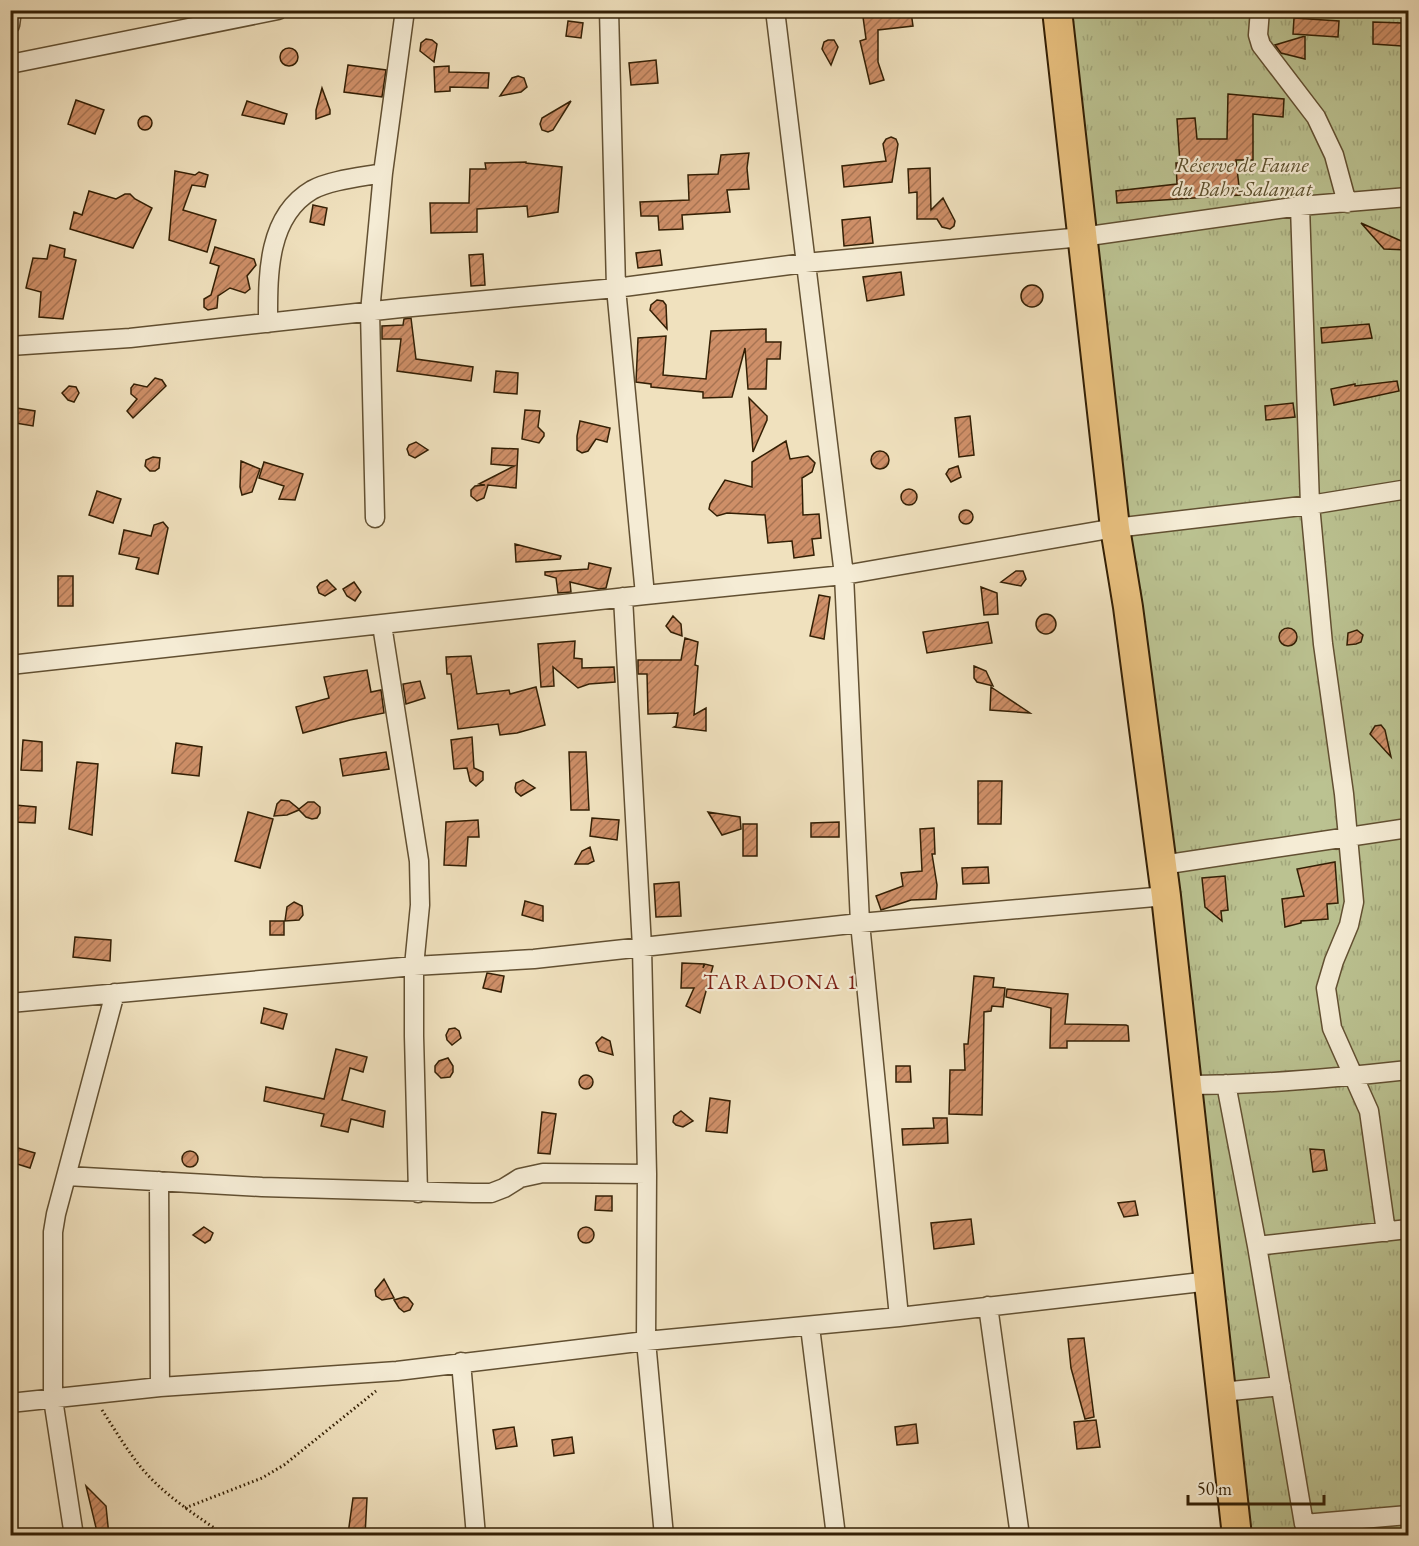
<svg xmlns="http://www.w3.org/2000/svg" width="1419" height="1546" font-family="'EB Garamond',serif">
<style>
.grass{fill:url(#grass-tufts);stroke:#77704a;stroke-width:1.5}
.building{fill:url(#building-hatch);stroke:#331f04;stroke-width:1.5}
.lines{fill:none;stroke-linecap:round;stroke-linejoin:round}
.minor-casing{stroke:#625032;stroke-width:21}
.primary-casing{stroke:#331f04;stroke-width:32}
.path{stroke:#331f04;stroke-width:3;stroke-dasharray:1.5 3;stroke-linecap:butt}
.minor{stroke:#f5ecd5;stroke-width:18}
.primary{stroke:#e8c07f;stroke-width:28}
.labels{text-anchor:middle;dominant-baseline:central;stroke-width:4.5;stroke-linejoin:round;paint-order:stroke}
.park-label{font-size:21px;font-style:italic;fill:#5c502e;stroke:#f5ecd5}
.neighbourhood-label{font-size:22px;letter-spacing:1.5px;fill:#7a1f14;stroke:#f5ecd5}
</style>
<defs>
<pattern id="grass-tufts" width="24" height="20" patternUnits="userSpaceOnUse" patternTransform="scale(1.5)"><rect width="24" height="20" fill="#bbc291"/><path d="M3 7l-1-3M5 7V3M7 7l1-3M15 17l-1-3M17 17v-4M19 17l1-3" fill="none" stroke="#a1a67b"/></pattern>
<pattern id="building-hatch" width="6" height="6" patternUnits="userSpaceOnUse" patternTransform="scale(1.5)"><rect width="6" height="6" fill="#ce8f68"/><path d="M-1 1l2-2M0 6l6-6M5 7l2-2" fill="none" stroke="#a87453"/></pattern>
</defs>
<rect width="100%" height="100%" fill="#f0e1be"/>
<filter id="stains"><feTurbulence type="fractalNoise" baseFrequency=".00333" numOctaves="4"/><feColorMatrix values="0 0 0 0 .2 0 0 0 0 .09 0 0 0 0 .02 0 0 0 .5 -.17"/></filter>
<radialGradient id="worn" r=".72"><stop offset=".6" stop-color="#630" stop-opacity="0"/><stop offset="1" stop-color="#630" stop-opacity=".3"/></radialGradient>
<path class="grass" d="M1057,11h351v1524h-172z"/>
<path class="building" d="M911,12l2,14 -35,4v32l6,18 -14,4 -10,-43 6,-2 -3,-22z
M1294,18l45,3 -1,16 -45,-3z
M568,21l15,2 -2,15 -15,-2z
M1373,22l30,1 -1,23 -29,-2z
M1305,36v23l-24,-6 -6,-8z
M426,39l6,1 5,4 -3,18 -14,-11 1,-8z
M828,40h6l4,7 -7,18 -9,-16 2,-7z
M280 57a9 9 0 1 1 18 0a9 9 0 1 1-18 0Z
M656,60l2,23 -27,2 -2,-22z
M348,65l38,5 -4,27 -38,-5z
M449,66v6l40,1 -1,15 -38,-1v4l-15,1 -1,-25z
M518,76l6,2 3,9 -6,5 -21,4 12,-18z
M322,88l8,22v4l-14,5v-9z
M1228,94l56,5 -1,18 -30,-3v46h-17l4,35 -123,8 -1,-12 61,-7 -1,-21h4l-3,-44 18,-1 2,21h30z
M76,100l28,10 -9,24 -27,-10z
M247,101l40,13 -3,10 -42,-9z
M571,101l-18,29 -5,2 -6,-2 -2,-6 2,-6z
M138 123a7 7 0 1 1 14 0a7 7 0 1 1-14 0Z
M891,137l5,2 2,5 -6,38 -48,5 -2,-21 44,-5 -3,-17 3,-5z
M749,153l-2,15 2,21 -22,1 3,22 -48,3 1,14 -24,1 -1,-14h-17l-1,-14 49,-2 -1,-25 30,-1 3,-19z
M526,162v1l36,4 -4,45 -30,5 -1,-11 -50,3v23l-46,1 -1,-30h39l1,-34h16l-1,-6z
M930,168l1,42 12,-12 12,23 -1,5 -4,3 -8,-2 -5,-8h-20v-27l-8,1 -1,-24z
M175,171l20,4 4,-3 9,3 -3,12 -13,-2 -9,25 33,10 -9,32 -38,-12z
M89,191l27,8 9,-5h5l5,5 17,9 -19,40 -63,-19 4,-17 8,3z
M313,205l14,3 -3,17 -14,-3z
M870,217l3,26 -29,3 -2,-26z
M1361,223l47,21v6l-24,-1z
M50,245l15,4 -1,8 12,3 -13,59 -24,-2 2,-25 -15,-4 7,-30 14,1z
M215,247l39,12 2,6 -9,11 3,13 -5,4 -15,-5 -12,8 -1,12 -9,2 -4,-3v-8l7,-4 8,-29 -9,-3z
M660,250l2,15 -24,3 -2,-15z
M483,254l2,31 -14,1 -2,-31z
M901,272l3,23 -37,6 -4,-24z
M1021 296a11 11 0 1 1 22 0a11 11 0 1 1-22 0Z
M657,300l6,1 3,4 1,24 -17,-19 1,-5z
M411,318l5,41 57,8 -2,14 -74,-10 4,-32h-19v-13l21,-1 1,-6z
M1369,324l3,14 -50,5 -1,-15z
M766,329v13h15l-1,17h-13l-1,30h-18l-3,-41 -13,49 -29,1v-6l-52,-5v-3l-15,-2 2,-44 28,-2 -3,39 43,4 5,-48z
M496,371l22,2 -1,21 -23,-2z
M155,378l7,2 4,6 -33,32 -6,-7 10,-12 -6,-5v-6l3,-4 13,3z
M1397,381l2,10 -65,14 -3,-16 24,-5v2z
M69,386l7,1 3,6 -5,9 -6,-2 -6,-7z
M749,398l18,18v4l-14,32z
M1293,403l2,14 -29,3 -1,-14z
M10,407l25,4 -2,15 -23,-4z
M525,410l15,1 -2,16 6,6v3l-5,7 -17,-4z
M970,416l4,39 -15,2 -4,-39z
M580,421l30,7 -3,14 -11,-3 -8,12 -6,2 -5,-3v-14z
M786,441l4,18 18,-3 7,7 -3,9 -10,6 1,37 16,-1 2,24 -9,1 2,16 -20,3 -2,-17 -24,2 -3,-28 -38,-2 -10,3 -8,-7 1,-5 15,-24 27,7v-25z
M416,442l12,8 -13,8 -6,-3 -2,-6 2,-4z
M492,448l26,1 -2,39 -28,-3 -4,13 -7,3 -6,-5v-6l4,-4 10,-1 -6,-1 35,-18 -23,-2z
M871 460a9 9 0 1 1 18 0a9 9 0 1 1-18 0Z
M153,457l7,1 -1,10 -4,3h-5l-5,-5 1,-6z
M241,461l19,8 -8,23 -10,3 -2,-8z
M264,462l39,12 -8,26 -16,-1 5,-13 -25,-8z
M958,466l3,11 -10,5 -5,-8 3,-5z
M901 497a8 8 0 1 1 16 0a8 8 0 1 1-16 0Z
M97,491l24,8 -8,24 -24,-8z
M959 517a7 7 0 1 1 14 0a7 7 0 1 1-14 0Z
M163,522l5,6 -10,46 -22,-5 3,-11 -20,-4 5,-24 27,6 3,-11z
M515,544l46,12 -1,3 -44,3z
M589,563l22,5 -5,20 -7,1 -29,-7 1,10 -13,1 -2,-15 -11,-3v-3l43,-3z
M1016,571h7l2,5 1,3 -5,7 -20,-4z
M58,576h15v30h-15z
M327,580l9,9 -11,7 -6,-3 -2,-6 3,-4z
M354,582l7,10 -6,9 -8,-5 -4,-7z
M981,587l16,6 1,21 -14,1z
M819,595l11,2 -6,42 -14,-3z
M1036 624a10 10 0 1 1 20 0a10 10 0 1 1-20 0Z
M673,616l8,8 1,12 -11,-4 -5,-6z
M988,622l4,21 -65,10 -4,-21z
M1279 637a9 9 0 1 1 18 0a9 9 0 1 1-18 0Z
M1357,630l6,5 -2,7 -5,2 -9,1 1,-12z
M685,638l13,4 -3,23 3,1 -4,49 12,-7v23l-32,-4 2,-1 2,-13 -30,1 -1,-40h-9v-14h43z
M575,641l-1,17 8,1v9l32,-1 1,15 -26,2 -11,4 -25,-21 1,19 -13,1 -3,-43z
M471,656l6,38 32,-4 1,4 26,-7 9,38 -28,8 -17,2 -2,-11 -40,5 -7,-55h-4l-1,-17z
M974,666l12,5 7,15 -16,-4 -3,-4z
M367,670l4,22 10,-2 3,23 -34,7 -47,13 -7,-26 33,-9 -5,-21z
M420,681l5,17 -19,6 -3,-20z
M991,687l39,26 -40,-3z
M1381,725l4,5 6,27 -21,-23 5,-8z
M472,737l2,31 9,4v8l-7,6 -6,-5 -3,-13 -13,1 -3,-29z
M23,740l19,2v29l-21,-1z
M176,743l26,4 -3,29 -27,-3z
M386,752l3,17 -46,7 -3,-17z
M569,752h17l3,58h-18z
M77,762l21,2 -6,71 -23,-6z
M523,780l12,8 -14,8 -5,-4 -1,-4 1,-5z
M978,781h24l-1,43h-23z
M281,800l8,1 10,8 9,-7h6l6,5v6l-3,5 -5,1 -6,-2 -7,-7 -12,5 -13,1 3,-12z
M15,805l21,2 -1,16 -22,-1z
M248,812l25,7 -13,49 -25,-7z
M708,812l32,5 1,12 -19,6z
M592,818l27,2 -2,20 -27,-4z
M478,820l1,17h-11l-2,29 -22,-1 2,-43z
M839,822v15h-28v-14z
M743,824h14v32h-14z
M934,828l1,26h-3l5,31 -1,14 -25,1 -30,10 -5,-14 27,-10 -2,-13 21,-2 -2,-42z
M590,847l4,14 -6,3h-13l7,-13z
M1335,862l3,41 -11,1 1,15 -27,2v2l-16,4 -3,-28 22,-3 -7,-27z
M988,867l1,16 -26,1 -1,-16z
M1225,876l3,34 -7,1 1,10 -17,-14 -3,-29z
M679,882l2,34 -25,1 -2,-33z
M525,901l18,5v15l-21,-6z
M294,902l8,4 1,9 -4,5 -14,1 2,-14z
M270,921h14v14h-14z
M75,937l36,3 -1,21 -37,-4z
M682,963l22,1 -1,4 2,-4 8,2 -13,47 -14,-7 8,-18h-13z
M487,973l17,3 -3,16 -18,-4z
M974,976l20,2 -1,9 12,1 -2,19 -11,-1 -1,5 -7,1 -2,103 -33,-1 1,-44h15l-1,-26h4z
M1007,989l61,5 -3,30 61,1 2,1 1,15h-62v7h-17l1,-40 -45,-11z
M264,1008l23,6 -4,15 -22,-6z
M455,1028l4,3 2,7 -9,7 -5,-5 -1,-5 3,-6z
M602,1037l8,4 3,14 -14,-4 -3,-8z
M336,1049l31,8 -4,15 -13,-4 -8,32 43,11 -2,16 -32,-8 -3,13 -27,-6 3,-12 -60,-13 2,-14 58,12z
M448,1058l5,8v6l-3,5 -9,1 -6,-6v-6l4,-5z
M896,1066h14l1,16h-15z
M579 1082a7 7 0 1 1 14 0a7 7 0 1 1-14 0Z
M710,1098l20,3 -3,32 -21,-2z
M681,1111l12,10 -10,6 -7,-2 -3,-3 1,-6z
M542,1112l14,2 -6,40 -12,-1z
M933,1118h14l1,25 -45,2 -1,-16 32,-1z
M18,1148l17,5 -5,15 -16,-5z
M1310,1149l14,1 3,20 -14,2z
M182 1159a8 8 0 1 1 16 0a8 8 0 1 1-16 0Z
M596,1196h16v15l-17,-1z
M1135,1201l3,14 -14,2 -6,-14z
M971,1219l3,25 -40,5 -3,-26z
M578 1235a8 8 0 1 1 16 0a8 8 0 1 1-16 0Z
M204,1227l9,6 -3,7 -5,3 -12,-8z
M384,1279l10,19 -12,2 -6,-4 -1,-6z
M404,1297l4,1 5,6 -3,6 -6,2 -5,-4 -5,-8z
M1084,1338l10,79 -9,2 -14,-51 -3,-29z
M1096,1420l4,27 -23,2 -3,-27z
M916,1424l2,19 -21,2 -2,-18z
M514,1427l3,19 -21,3 -3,-19z
M572,1437l2,16 -20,3 -2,-16z
M86,1486l20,20 3,30h-11z
M353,1498h14l-2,38 -17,-2z"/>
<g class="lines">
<g class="minor-casing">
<path id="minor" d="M609,10l7,278 29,307
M775,10l69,565 16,348 39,394
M1260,10l-2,25 3,10 55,72 18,38 13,48
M10,25l2,-15
M10,64l268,-54
M1300,206l10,299 13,139 21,150 10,108 -5,23 -15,36 -8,27 6,40 37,83 17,121
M268,323c0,-45 -2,-106 44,-133 18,-10 50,-13 71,-17
M10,346l120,-8 271,-30 215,-20 189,-25 277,-26 218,-31 108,-9
M375,518l-5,-206 13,-139 22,-163
M623,597l19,350 5,227 -1,167 18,195
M382,625l37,236 1,44 -6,61v70l4,157
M10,665l635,-70 199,-20 271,-47 195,-23 98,-16
M1162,865l246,-37
M10,1003l404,-37 120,-7 326,-36 306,-27
M1226,1084l31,162 47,278 104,-9
M1188,1085c73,0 147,-7 220,-15
M67,1176l195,11 211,6h18l13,-5 16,-10 23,-5 104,1
M159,1181l1,206
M1257,1246l151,-17
M988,1306l32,230
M810,1327l26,209
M461,1362l15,174
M1222,1392l59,-6
M10,1403l150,-16 237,-16 249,-30 253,-24 311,-36
M74,1536l-21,-137v-167l3,-18 59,-221"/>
</g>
<g class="primary-casing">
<path id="primary" d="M1057,10l58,518 13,79 38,289 71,640"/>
</g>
<path class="path" d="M102,1410c11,17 22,35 34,51 23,31 58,53 90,75
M185,1508l77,-30 22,-13 92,-74"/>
<use href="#minor" class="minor"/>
<use href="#primary" class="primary"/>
</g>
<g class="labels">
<g class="park-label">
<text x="1242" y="164">Réserve de Faune<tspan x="1242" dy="24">du Bahr-Salamat</tspan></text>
</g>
<g class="neighbourhood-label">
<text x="781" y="981">TARADONA 1</text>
</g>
</g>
<rect width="1419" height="1546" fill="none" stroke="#f0e1be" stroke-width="36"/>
<rect x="12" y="12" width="1395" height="1522" fill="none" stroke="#331f04" stroke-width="3"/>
<rect x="18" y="18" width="1383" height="1510" fill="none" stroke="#331f04" stroke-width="1.5"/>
<path d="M1188 1495v9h136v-9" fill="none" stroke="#331f04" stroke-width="3"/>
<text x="1197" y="1495" font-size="18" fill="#331f04" stroke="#f5ecd5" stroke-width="4.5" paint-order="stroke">50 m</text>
<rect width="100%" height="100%" filter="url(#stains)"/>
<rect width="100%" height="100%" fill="url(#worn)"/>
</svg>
